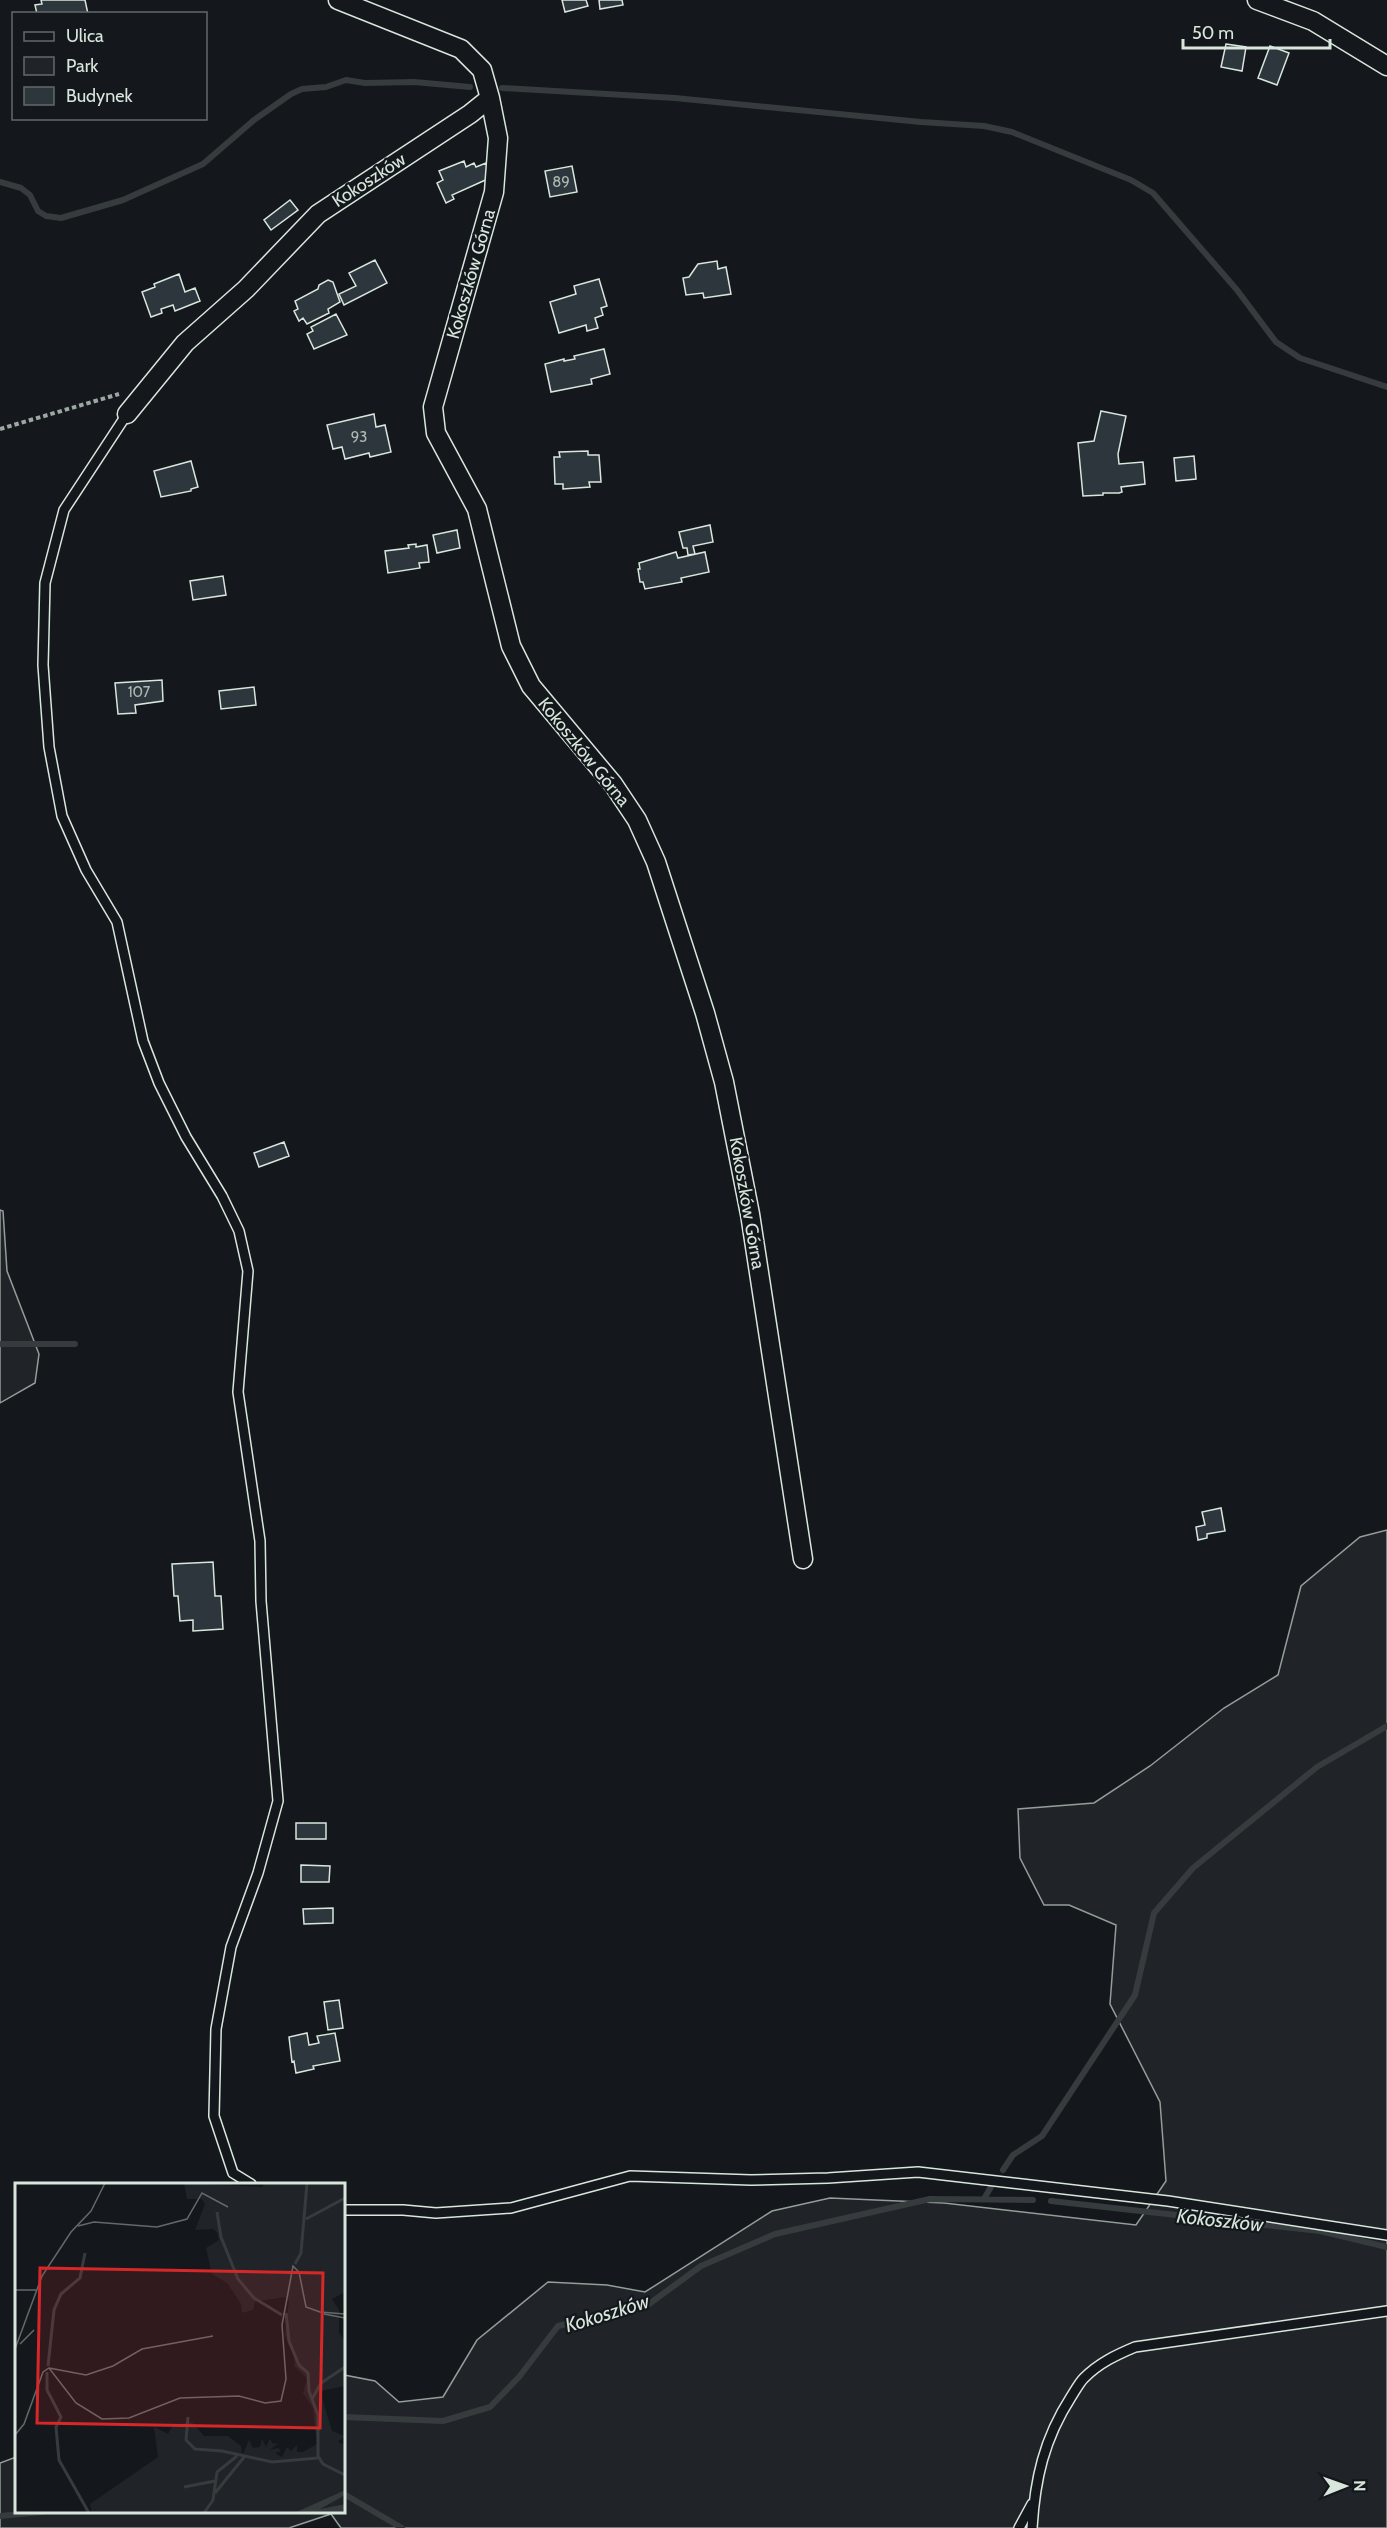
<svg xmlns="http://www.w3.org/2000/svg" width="1387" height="2528" font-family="Cabin,sans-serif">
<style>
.green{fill:#202428;stroke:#939e99;stroke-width:1.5}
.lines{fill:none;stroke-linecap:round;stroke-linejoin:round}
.stream{stroke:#363b3e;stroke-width:6}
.building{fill:#2c363c;stroke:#d8e6dc;stroke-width:1.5}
.lane-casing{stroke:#d8e6dc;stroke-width:12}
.street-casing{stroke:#d8e6dc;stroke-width:21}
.path{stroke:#9da8a2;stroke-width:4;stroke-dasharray:4.5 3;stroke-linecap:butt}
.lane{stroke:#14181c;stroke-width:9}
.street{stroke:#14181c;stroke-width:18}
.labels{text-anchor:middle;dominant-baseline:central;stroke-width:4.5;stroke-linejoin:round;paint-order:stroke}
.number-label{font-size:15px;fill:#adbab4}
.street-label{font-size:18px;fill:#d8e6dc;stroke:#14181c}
.water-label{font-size:20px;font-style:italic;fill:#d8e6dc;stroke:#14181c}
.inset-river{fill:none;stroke:#363b3e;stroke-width:3}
.inset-road{fill:none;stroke:#626a69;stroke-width:1.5}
.view{fill:#d62828;fill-opacity:0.15;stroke:#d62828;stroke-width:3}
.inset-edge{fill:none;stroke:#d8e6dc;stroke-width:3}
</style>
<rect width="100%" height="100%" fill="#14181c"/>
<path class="green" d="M0,1210l3,1 4,60 32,83 -4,29 -35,20z
M1387,1530v998h-1046l-10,-14 -42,14h-289v-65l16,-6v55h328v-137l31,6 24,21 44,-5 34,-57 71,-58 59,3 38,7 127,-81 58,-13 114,5 192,22 30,-44 -6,-79 -50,-98 6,-79 -47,-20h-25l-24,-47 -2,-49 76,-6 56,-37 74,-58 54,-33 23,-89 59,-49z"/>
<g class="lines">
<path class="stream" d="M502,88l173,10 246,24 63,4 28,6 119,48 22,13 84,97 39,52 24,16 87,29
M0,182l21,6 9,7 8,16 8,5 15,2 62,-18 80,-36 51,-44 37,-26 11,-5 24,-2 20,-7 19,3 49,-1 56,5
M0,1344h75
M1003,2170l10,-15 29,-19 93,-141 19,-82 39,-45 124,-101 70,-41
M984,2199l8,-14
M1051,2201l269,30 67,16
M344,2417l99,4 47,-14 29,-30 39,-51 91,-22 52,-38 74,-32 155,-35 103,1
M344,2494l58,34
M0,2516l42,-4"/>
</g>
<path class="building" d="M41,0h44l3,14h-51l-2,-9 7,-1z
M562,0h24l2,6 -23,6z
M599,0h23l1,5 -23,4z
M1226,44l20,3 -4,24 -21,-4z
M1270,46l19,7 -12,32 -19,-7z
M464,161l2,6 8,-4 2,4 10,-4 6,14 -40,18 2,4 -8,4 -9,-20 6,-3 -4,-9z
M572,166l5,26 -27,5 -5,-26z
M290,200l8,10 -27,20 -7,-10z
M375,260l12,23 -43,22 -5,-11 17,-8 -7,-13z
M717,261l1,8 8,-2 5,27 -27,4 -1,-5 -17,2 -3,-17 6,-1 9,-13z
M179,274l6,18 10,-4 5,13 -25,10 -2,-6 -12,4 1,4 -11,4 -9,-25 13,-5 -1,-3z
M599,279l8,27 -6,2 2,7 -8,3 3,10 -11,3 -1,-6 -27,8 -9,-31 26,-8 -2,-8z
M328,280l5,2 7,20 -12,7 1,4 -22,11 -4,-6 -4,3 -5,-10 4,-2 -3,-8 23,-12 1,-4z
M336,314l11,21 -33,14 -7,-15 6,-3 -2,-4z
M604,349l6,25 -19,5 1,5 -41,8 -6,-28 19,-5v2l11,-2 -1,-3z
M1101,411l25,5 -8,38 1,10 24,-2 2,22 -24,3 1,5 -3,1h-16v2l-20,1 -5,-53 16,-2z
M374,414l2,13 9,-2 6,27 -21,5 -1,-4 -24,6 -3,-12 -9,2 -6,-24z
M588,451v4h11l2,27h-12l1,5 -27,2v-5h-8l-1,-27h6l-1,-5z
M1194,456l2,23 -20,2 -2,-23z
M191,461l7,26 -7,2v2l-30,6 -7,-26z
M710,525l3,17 -20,4 2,8 -7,1 -1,-7h-4l-4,-16z
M457,530l3,18 -23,5 -4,-18z
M416,544v3l11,-2 2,17 -10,1 1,5 -32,5 -3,-22 24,-3 -1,-3z
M676,552l2,6 27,-6 4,20 -28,6 1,4 -37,7 -2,-7h-3l-2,-13h2l-1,-6z
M223,576l3,19 -33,5 -3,-19z
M162,680l1,21 -28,4 1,8 -18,1 -3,-31z
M254,687l2,18 -35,4 -2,-18z
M284,1142l5,14 -30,11 -5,-14z
M1221,1508l4,23 -18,3v4l-9,2 -2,-13 9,-2 -3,-13z
M213,1562l2,34h6l2,33 -30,2v-11l-13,1 -2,-25h-4l-2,-32z
M296,1823h30v16h-30z
M301,1865l29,1 -1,16h-28z
M333,1908v15l-29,1 -1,-15z
M339,2000l4,28 -15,2 -4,-28z
M307,2033l2,12 10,-2 -2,-7 18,-3 5,28 -27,5 1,3 -18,4 -2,-12 -2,1 -3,-25z"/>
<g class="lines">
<g class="lane-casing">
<path id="lane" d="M127,414l-63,96 -19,73 -2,82 6,82 13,69 24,54 31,52 26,119 16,42 27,54 36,59 17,35 9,40 -10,121 22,149 1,60 17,200 -20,72 -27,74 -15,82 -2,87 19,57 18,11
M344,2210h59l33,3 75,-5 119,-32 121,4 77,-2 90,-6 250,29 219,34
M1019,2528l13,-24
M1032,2528c3,-49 12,-89 39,-131 4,-6 8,-14 13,-19 15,-15 32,-23 51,-31l252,-36"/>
</g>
<g class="street-casing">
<path id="street" d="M1257,0l56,21 74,45
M490,98l8,40 -4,54 -61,215 3,26 41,76 34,137 20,40 82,98 24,36 19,42 49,151 19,69 26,132 53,345
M127,414l58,-71 61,-54 72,-75 152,-100 20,-16 -8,-28 -21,-21 -123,-49"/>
</g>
<path class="path" d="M0,429l119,-35"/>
<use href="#lane" class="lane"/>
<use href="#street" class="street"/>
</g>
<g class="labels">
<g class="number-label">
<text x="561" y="182">89</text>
<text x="359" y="437">93</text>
<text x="139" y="692">107</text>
</g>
<g class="street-label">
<text transform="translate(369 180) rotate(-33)">Kokoszków</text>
<text transform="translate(471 274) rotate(-74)">Kokoszków Górna</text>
<text transform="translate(584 752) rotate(51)">Kokoszków Górna</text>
<text transform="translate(747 1203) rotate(80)">Kokoszków Górna</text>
</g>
<g class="water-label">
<text transform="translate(1220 2220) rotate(6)">Kokoszków</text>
<text transform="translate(607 2313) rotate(-17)">Kokoszków</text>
</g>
</g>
<g transform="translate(15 2183)">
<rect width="330" height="330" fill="#14181c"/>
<path d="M169,0l78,4 3,-4h80v109l-13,7 7,11v23l6,8v45l-25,5 12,40 13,5 -7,6 7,3v45l-51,23h-202l-2,-9 68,-47 -4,-30 14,7 5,-9 19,-3 12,14h24l13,10 1,10 7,-16 4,8 7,-1 2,-8 4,8 4,-8 3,5 5,-1 -8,7 8,-2 3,3 -6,2 7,4 5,-10 4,4 6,-6v7h6l14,-8 -4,-36 -10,-15 4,-15 -13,-12 1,-11 -10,-20 4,-35 -5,-3 -29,5 -2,8 -11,3 -1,-9 -14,-21 -15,-9 -6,-26 13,-8 -2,-8 -4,-3 -18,1 10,-26 -3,-5h-15zM330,312v9l-26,5 6,-6z" fill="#202428"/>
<path d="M330,307v5l-25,14 25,-5v9h-51z" fill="#363b3e"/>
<path class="inset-river" d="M202,29l4,25 17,42 16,19 28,17M291,36l39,-21M280,81l6,-11 6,-70M271,130l3,28 10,24 9,8 1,18 9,24v41l5,8 22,11M33,183l6,-56 7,-16 19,-16 5,-25M32,189v18l14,27 -5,10 3,33 30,53M297,216l9,-16 24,-16M173,234l-2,23 9,9 27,2 50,11 46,-4M169,304l31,-6M200,310l30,-37M189,330l9,-13 4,-28 20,-16"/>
<path class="inset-road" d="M63,43l16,-4 63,5 30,-8 15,-26 26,14M0,107h21M309,131l21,4M5,161l14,-14M0,166l27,-73 29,-44 20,-21 14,-28M34,185l37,7 27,-9 29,-17 71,-13M0,252l9,-11 19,-52 6,-4 27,35 26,16 27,-1 51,-20 59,-2 26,7 16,-2 5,-22 -4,-54 11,-59 6,6 7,35 14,5 25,2"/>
<path class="view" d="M25,85l283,5 -3,155 -283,-5z"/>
<rect width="330" height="330" class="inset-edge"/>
</g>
<rect x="12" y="12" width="195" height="108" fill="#14181c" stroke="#626a69" stroke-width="1.5"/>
<rect x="24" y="32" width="30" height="9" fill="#14181c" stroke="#626a69" stroke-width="1.5"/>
<text x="66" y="42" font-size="18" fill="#d8e6dc">Ulica</text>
<rect x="24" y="57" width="30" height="18" fill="#202428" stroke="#626a69" stroke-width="1.5"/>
<text x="66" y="72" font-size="18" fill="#d8e6dc">Park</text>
<rect x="24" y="87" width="30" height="18" fill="#2c363c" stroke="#626a69" stroke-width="1.5"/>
<text x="66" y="102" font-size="18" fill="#d8e6dc">Budynek</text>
<g transform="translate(1345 2486) rotate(89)" stroke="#14181c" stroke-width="4.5" paint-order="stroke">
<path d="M0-4.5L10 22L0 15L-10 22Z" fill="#d8e6dc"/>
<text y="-9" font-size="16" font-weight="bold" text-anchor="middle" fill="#d8e6dc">N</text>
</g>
<path d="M1183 39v9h147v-9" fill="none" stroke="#d8e6dc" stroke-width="3"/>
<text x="1192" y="39" font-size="18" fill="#d8e6dc" stroke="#14181c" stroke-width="4.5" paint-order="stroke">50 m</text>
</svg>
